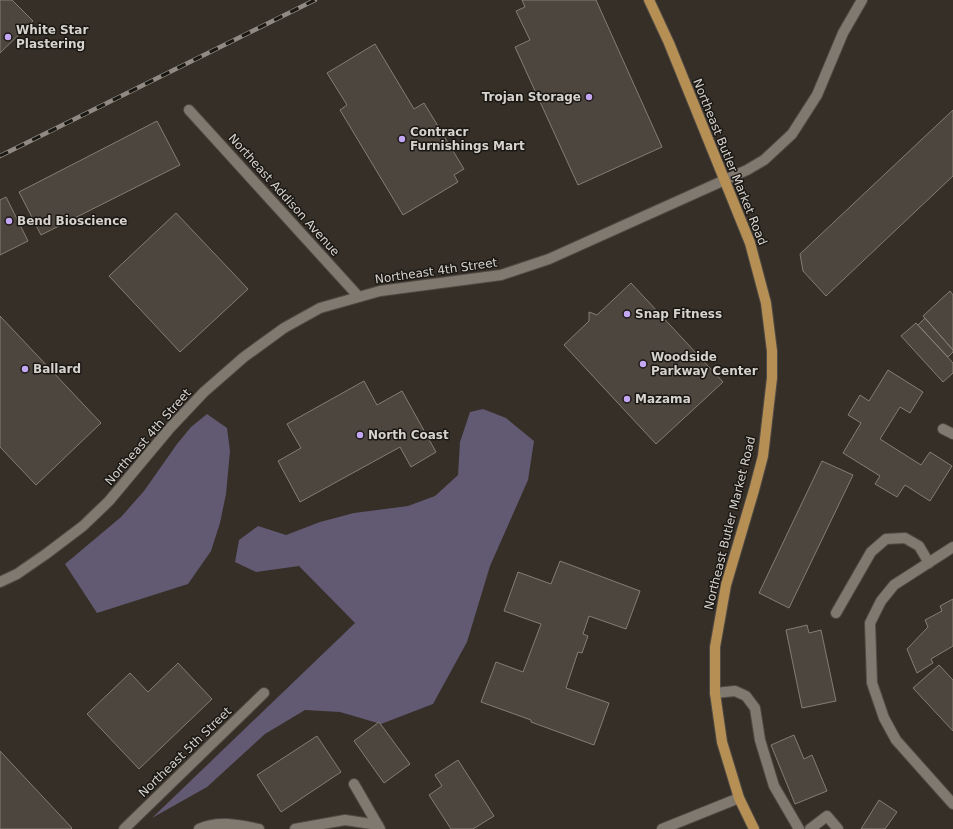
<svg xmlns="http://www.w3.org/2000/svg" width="953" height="829" font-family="'DejaVu Sans',sans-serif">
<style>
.forest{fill:#625972}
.building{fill:#4d463e;stroke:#847d73}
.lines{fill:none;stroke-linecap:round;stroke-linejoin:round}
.minor-casing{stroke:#514b45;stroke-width:12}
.major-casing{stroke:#514b45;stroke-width:12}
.minor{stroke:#80796f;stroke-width:10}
.major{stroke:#b58f54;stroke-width:10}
.rail-casing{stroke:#8f8a84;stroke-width:4.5}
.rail{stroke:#1b1814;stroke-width:3;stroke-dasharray:9;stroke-linecap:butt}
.poi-dot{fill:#c3a7f2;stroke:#1b1814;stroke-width:1.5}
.labels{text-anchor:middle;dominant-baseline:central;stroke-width:3;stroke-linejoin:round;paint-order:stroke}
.poi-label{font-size:12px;font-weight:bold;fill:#d6d2cd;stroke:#1b1814;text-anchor:start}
.street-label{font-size:12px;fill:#d6d2cd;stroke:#1b1814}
</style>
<rect width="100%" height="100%" fill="#352f27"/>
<path class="forest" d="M483,409l23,9 28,23 -6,39 -38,86 -23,76 -34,62 -52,20 -41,-12 -35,-2 -40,24 -58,53 -55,31 203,-195 -56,-57 -43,6 -21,-10 4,-22 19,-14 28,9 34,-13 34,-9 54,-7 27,-10 23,-21 2,-33 10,-30z
M207,414l20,14 3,23 -4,43 -6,29 -9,28 -23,33 -91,29 -32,-49 56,-47 23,-26 33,-47 14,-17z"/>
<path class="building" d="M0,0h12l21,21 -33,32z
M522,0h74l66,147 -84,38 -63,-138 15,-7 -14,-29 9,-4z
M375,44l39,65 10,-6 40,66 -10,6 4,7 -55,33 -63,-105 7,-5 -20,-32z
M953,110v66l-127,120 -23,-25 -3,-17z
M157,121l23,44 -139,70 -22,-43z
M6,197l22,44 -28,14v-55z
M176,213l72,76 -68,63 -71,-76z
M631,283l92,99 -67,62 -92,-99 25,-24v-9l8,3z
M950,291l3,4v55l-30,-34z
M0,316l101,107 -65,62 -36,-38z
M925,318l28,32v2l-5,5 -30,-32z
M916,323l37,40v10l-10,9 -42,-46z
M888,370l35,22 -13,21 -10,-6 -20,32 41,26 9,-13 22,14 -22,35 -25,-16 -8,12 -22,-13 5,-8 -37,-23 18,-30 -13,-8 12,-20 9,6z
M364,381l13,24 25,-14 34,61 -25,15 -11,-20 -100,55 -22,-41 23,-13 -14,-24z
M822,461l31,14 -64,133 -30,-15z
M560,561l80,30 -14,38 -37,-13 -6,18 5,2 -6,17 -4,-1 -12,36 43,15 -15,42 -63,-23v-2l-50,-18 15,-40 27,10 18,-48 -37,-13 14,-39 33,12z
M953,599v47l-22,13 2,4 -16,10 -10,-24 21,-22 -3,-7 17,-9 -2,-5z
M807,625l2,8 12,-3 15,71 -34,7 -16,-78z
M178,663l34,36 -73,70 -52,-55 43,-41 18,19z
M939,665l14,15v51l-40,-43z
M379,722l31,42 -26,19 -30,-42z
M794,735l10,24 8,-4 15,36 -32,13 -24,-59z
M317,736l24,36 -60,40 -24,-37z
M0,751l72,77 -1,1h-71z
M458,760l36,56 -21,13h-22l-22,-34 13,-9 -7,-11z
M879,800l18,12 -12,17h-24z"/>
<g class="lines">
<g class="minor-casing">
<path id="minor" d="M189,110l170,187
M943,429l10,5
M953,547l-59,38 -13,16 -11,22 2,60 12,35 12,22 57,64
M0,582l17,-8 29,-20 37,-28 26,-25 61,-73 34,-36 40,-35 40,-29 36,-20 60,-17 121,-16 48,-16 198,-89 17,-10 28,-26 25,-39 26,-62 19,-33
M836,613l35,-61 15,-13 19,-1 14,8 10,17
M715,693l20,-2 11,5 9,12 5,32 14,46 25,43
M354,784l26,45
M124,829l140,-136
M199,829c19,-9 40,-4 60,0
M295,829l50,-9 33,5
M662,829l77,-31
M810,829l17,-13 11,13"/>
</g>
<g class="major-casing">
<path id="major" d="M649,0l20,43 81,200 16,60 6,48v27l-9,78 -9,34 -28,95 -11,62v46l7,49 17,56 15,31"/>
</g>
<use href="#minor" class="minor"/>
<use href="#major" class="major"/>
<g class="rail-casing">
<path id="rail" d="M0,156l315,-156"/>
</g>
<use href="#rail" class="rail"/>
</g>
<g class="poi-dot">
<circle cx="8" cy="37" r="4"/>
<circle cx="589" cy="97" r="4"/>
<circle cx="402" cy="139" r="4"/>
<circle cx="9" cy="221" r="4"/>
<circle cx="627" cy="314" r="4"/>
<circle cx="643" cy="364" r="4"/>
<circle cx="25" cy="369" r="4"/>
<circle cx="627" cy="399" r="4"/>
<circle cx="360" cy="435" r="4"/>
</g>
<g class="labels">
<g class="poi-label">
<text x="16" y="30">White Star<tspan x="16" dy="14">Plastering</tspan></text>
<text x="581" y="97" text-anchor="end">Trojan Storage</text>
<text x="410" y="132">Contracr<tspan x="410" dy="14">Furnishings Mart</tspan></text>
<text x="17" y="221">Bend Bioscience</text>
<text x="635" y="314">Snap Fitness</text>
<text x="651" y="357">Woodside<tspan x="651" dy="14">Parkway Center</tspan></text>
<text x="33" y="369">Ballard</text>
<text x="635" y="399">Mazama</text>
<text x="368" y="435">North Coast</text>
</g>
<g class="street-label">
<text transform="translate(730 162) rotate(68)">Northeast Butler Market Road</text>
<text transform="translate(284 195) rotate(48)">Northeast Addison Avenue</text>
<text transform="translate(436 271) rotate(-8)">Northeast 4th Street</text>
<text transform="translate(148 437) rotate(-49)">Northeast 4th Street</text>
<text transform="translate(730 523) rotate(-76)">Northeast Butler Market Road</text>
<text transform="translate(185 752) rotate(-44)">Northeast 5th Street</text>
</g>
</g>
</svg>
